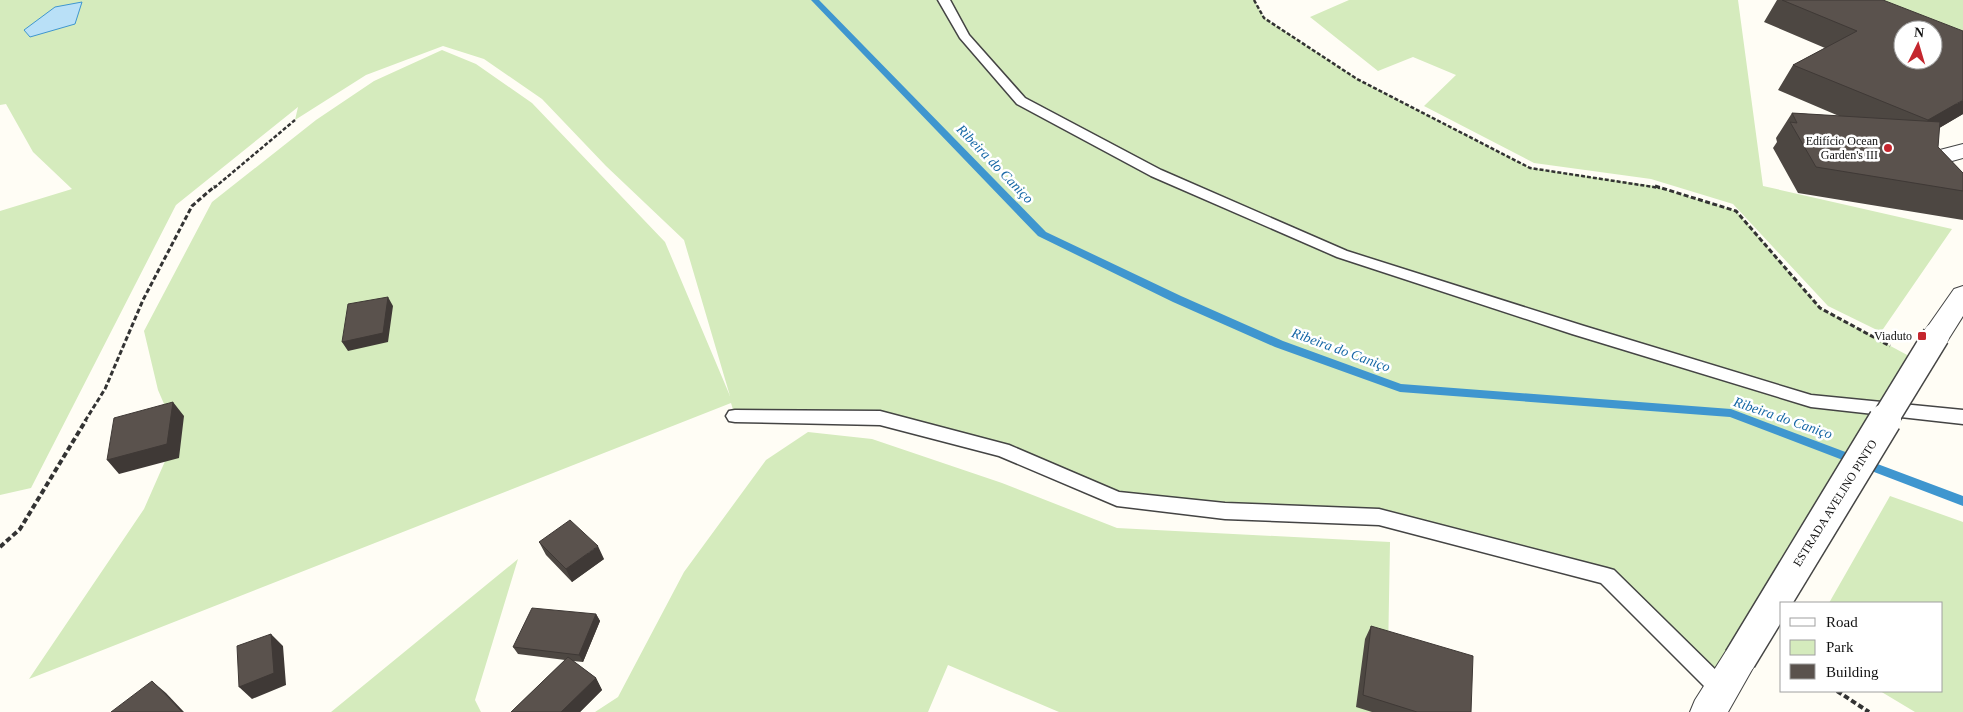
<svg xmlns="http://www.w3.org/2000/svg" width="1963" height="712" font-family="Georgia,serif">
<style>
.green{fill:#d5ebbd}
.water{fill:#b9e0f7;stroke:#3f96cf}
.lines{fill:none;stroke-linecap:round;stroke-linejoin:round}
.stream{fill:#3f96cf;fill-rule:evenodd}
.service-casing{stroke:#444;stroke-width:3}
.tertiary-casing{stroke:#444;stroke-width:2}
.path-far2{stroke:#333;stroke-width:2.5;stroke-dasharray:4 2;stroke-linecap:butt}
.path-far1{stroke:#333;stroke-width:3;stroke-dasharray:5 2.5;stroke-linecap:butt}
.path{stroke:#333;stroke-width:4;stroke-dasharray:5.5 3;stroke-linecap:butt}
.service{fill:#fff;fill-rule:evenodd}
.tertiary{fill:#fff;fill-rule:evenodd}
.tertiary-bridge-far1-casing{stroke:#444;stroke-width:29;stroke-linecap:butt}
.tertiary-bridge-casing{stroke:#444;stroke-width:35;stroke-linecap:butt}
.tertiary-bridge-far1{stroke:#fff;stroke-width:26}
.tertiary-bridge{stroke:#fff;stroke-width:32}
.wall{fill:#4d4742}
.shaded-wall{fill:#3f3936}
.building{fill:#5a524d;stroke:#3f3936;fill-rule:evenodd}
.poi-dot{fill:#c4262e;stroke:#fff;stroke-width:2}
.labels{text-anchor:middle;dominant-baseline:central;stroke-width:5;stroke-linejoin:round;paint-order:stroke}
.poi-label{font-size:12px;fill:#111;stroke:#fff;text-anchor:end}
.street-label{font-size:12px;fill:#111;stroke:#fff}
.water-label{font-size:14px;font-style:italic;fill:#1768a6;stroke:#fff}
</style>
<rect width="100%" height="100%" fill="#fffdf5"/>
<path class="green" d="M0,0h1254l10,18 93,61 173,89 124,18 82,25 84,97 102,55 -201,326 -114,-113 -228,-59 -262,-18 -114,-49 -123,-32 -145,-2 -4,-13 -702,276 115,-170 33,-75 -19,-44 -14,-59 68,-129 104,-82 58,-39 68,-31 34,14 56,39 133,139 65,154 -46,-156 -78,-74 -64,-67 -58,-40 -41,-13 -77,29 -71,45 3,-13 -122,98 -145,283 -31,7v-284l72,-22 -39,-37 -27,-48 -6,1z
M1349,0h389l25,186 189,43 -71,103 -53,-26 -95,-102 -82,-25 -117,-16 -110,-57 32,-31 -43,-18 -35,14 -68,-54z
M1828,0h135v52l-30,-22z
M808,432l64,7 130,44 115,45 273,14 -3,170h-328l-111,-47 -20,47h-333l23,-15 66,-125 82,-112z
M1890,496l73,26v190h-48l-35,-21h62v-88h-113z
M518,559l-43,141 6,12h-150z"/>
<path class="water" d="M82,2l-7,22 -45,13 -6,-7 31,-23z"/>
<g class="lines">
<path class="stream" d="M811,0h8l227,232 135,64 102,45 118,43 330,25 232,87v10l-233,-89 -330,-25 -125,-45 -102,-45 -135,-66z"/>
<g class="service-casing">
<path id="service" d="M938,0h12l19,35 56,63 136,72 186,81 237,75 227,69 152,15v14l-152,-17 -239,-73 -235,-77 -186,-81 -134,-72 -57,-66z
M735,410l145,1 129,34 110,47 106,11 154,6 228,59 7,2 114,112 4,7 -4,7 -7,3 -7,-3 -113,-113 -222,-58 -154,-6 -108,-13 -118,-50 -119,-31 -145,-3 -6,-1 -3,-5 3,-5z"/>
</g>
<g class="tertiary-casing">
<path id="tertiary" d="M1963,144v14l-11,3 -5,6 4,11 12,11v20c-19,-5 -33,-24 -38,-42l11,-16z
M1963,286v30l-17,27 -10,3 -10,-3 -4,-7 4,-7 28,-40z
M1740,643l12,5 6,11 -30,53h-38l5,-12 33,-52z"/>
</g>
<path class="path-far2" d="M1254,0l10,18 93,61 173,89 130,20
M214,188l81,-68"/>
<path class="path-far1" d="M1655,186l81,25 84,97 70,38
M85,421l20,-32 38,-89 49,-94 23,-20"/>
<path class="path" d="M0,547l20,-18 66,-109
M1837,691l32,21"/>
<use href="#service" class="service"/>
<use href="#tertiary" class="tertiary"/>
<g class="tertiary-bridge-far1-casing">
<path id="tertiary-bridge-far1" d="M1884,421l52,-85"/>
</g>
<g class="tertiary-bridge-casing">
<path id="tertiary-bridge" d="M1740,659l145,-239"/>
</g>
<use href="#tertiary-bridge-far1" class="tertiary-bridge-far1"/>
<use href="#tertiary-bridge" class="tertiary-bridge"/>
</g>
<path class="wall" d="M1777,0h106l80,114 -24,14 -1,19 25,26v47l-165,-27 -25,-45 4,-6 -1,-4 16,-25 47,3 -61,-26 15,-25 32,-17 -61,-26z
M539,542l65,17 -32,23 -26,-27z
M596,614l4,7 -17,41 -10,-1 23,17 6,12 -22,22h-69l54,-52 -47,-6 -5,-7z
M1371,626l100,86h-99l-16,-5 9,-68z"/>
<path class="shaded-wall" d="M1963,100v14l-54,32 19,-26z
M388,297l5,9 -5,36 -40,9 -6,-9z
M173,402l11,14 -5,42 -60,16 -12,-14z
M598,546l6,13 -32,23 -6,-13z
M596,614l4,7 -17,41 -4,-7z
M271,634l12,12 3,39 -34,14 -13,-12z
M596,678l6,12 -22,22h-19z
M152,681l14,12 18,19h-2z"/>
<path class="building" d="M1782,0h101l80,31v69l-35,20 -135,-55 64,-34zM1903,30h30v30h-30z
M1792,113l148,9 -2,25 25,26v18l-147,-24 -26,-45 7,1z
M388,297l-5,36 -41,9 6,-38z
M173,402l-6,42 -60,16 7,-42z
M570,520l28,26 -32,23 -27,-27z
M532,608l64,6 -17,41 -66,-8z
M1371,626l102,30 -2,56h-54l-54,-17z
M271,634l3,39 -35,14 -2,-41z
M568,657l28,21 -35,34h-50z
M152,681l30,31h-71z"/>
<g class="poi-dot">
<circle cx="1888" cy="148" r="5"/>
<rect x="1917" y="331" width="10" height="10" rx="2.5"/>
</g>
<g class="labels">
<g class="poi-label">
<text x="1878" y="141">Edifício Ocean<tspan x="1878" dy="14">Garden's III</tspan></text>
<text x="1912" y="336">Viaduto</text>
</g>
<g class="street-label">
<text transform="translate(1835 503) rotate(-58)">ESTRADA AVELINO PINTO</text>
</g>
<g class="water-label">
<text transform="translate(995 164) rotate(46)">Ribeira do Caniço</text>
<text transform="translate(1341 350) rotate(20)">Ribeira do Caniço</text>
<text transform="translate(1783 418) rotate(19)">Ribeira do Caniço</text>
</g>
</g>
<rect x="1780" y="602" width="162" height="90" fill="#ffffff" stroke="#a0a0a0"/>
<rect x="1790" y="618" width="25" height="8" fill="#ffffff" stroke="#a0a0a0"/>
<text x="1826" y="627" font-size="15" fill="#111111">Road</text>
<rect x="1790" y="640" width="25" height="15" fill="#d5ebbd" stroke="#a0a0a0"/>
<text x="1826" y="652" font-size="15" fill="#111111">Park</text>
<rect x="1790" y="664" width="25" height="15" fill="#5a524d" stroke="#a0a0a0"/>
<text x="1826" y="677" font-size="15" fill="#111111">Building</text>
<g transform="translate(1918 45) rotate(5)"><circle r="24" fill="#ffffff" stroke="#a0a0a0"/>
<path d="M0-4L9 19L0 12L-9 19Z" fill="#c4262e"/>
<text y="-8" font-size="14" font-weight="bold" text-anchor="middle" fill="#111111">N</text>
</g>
</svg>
